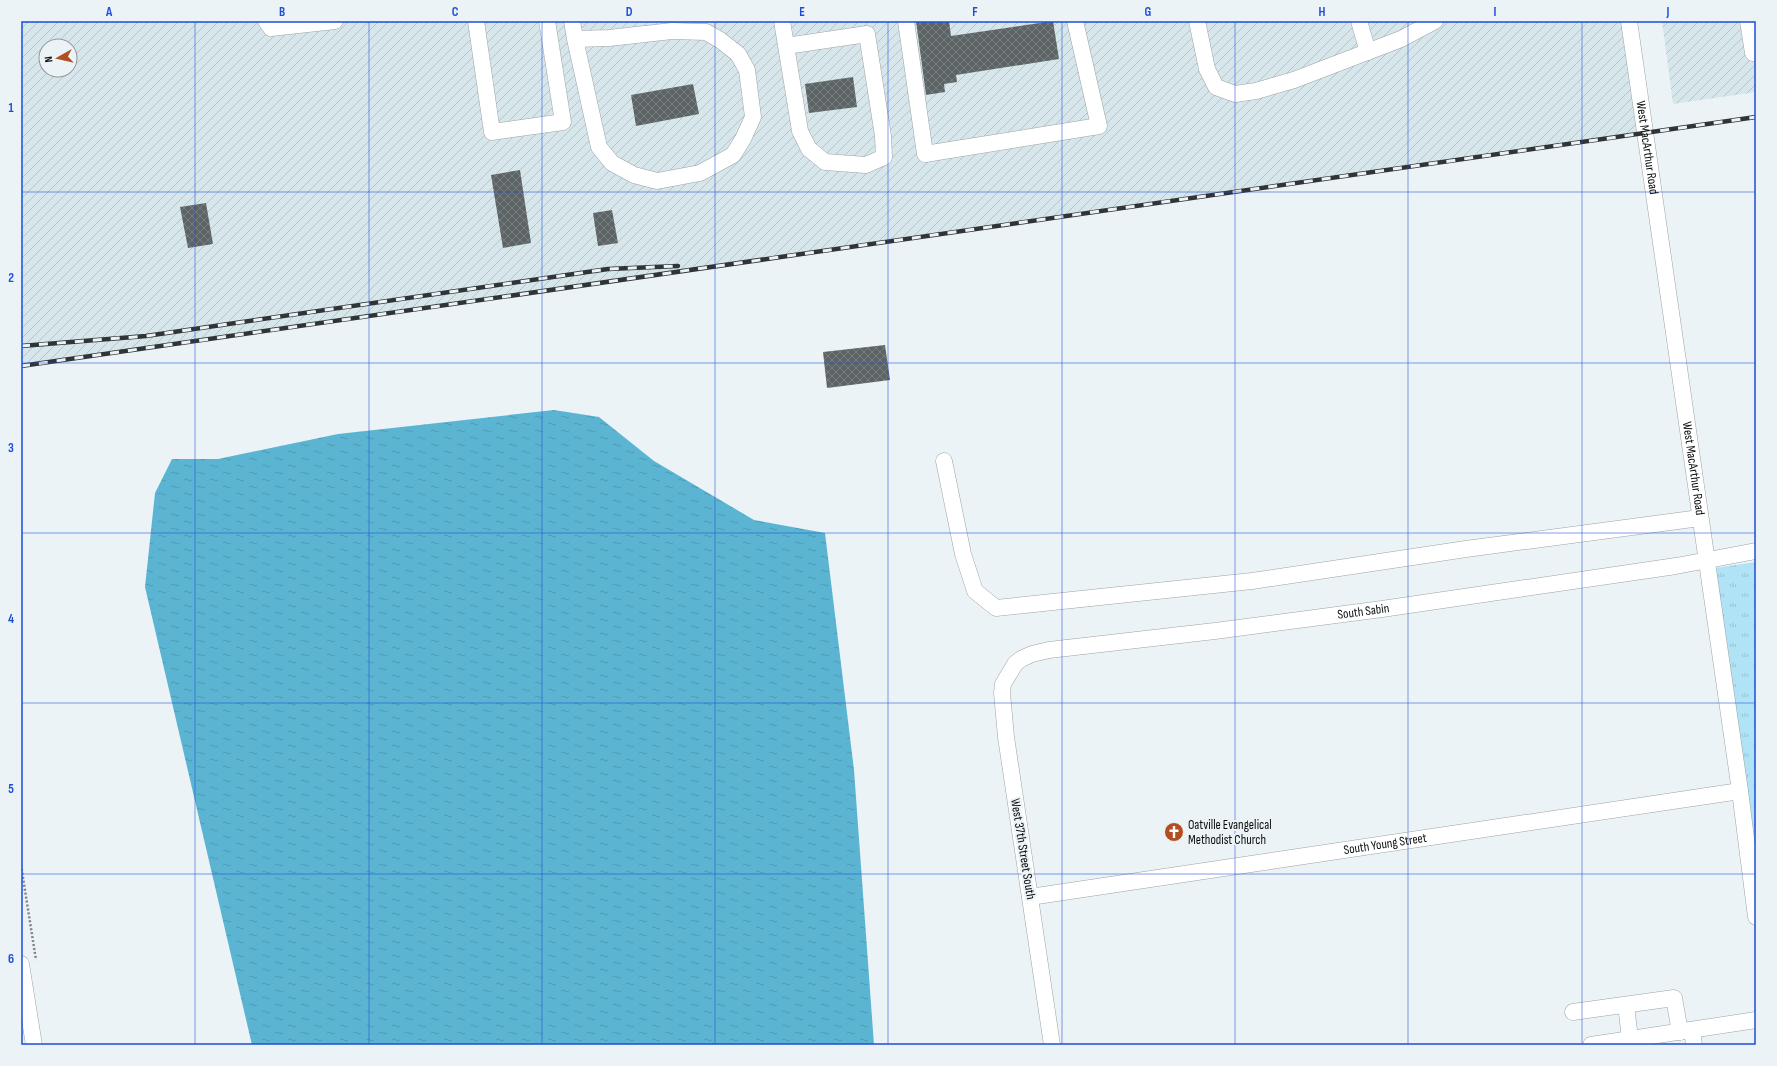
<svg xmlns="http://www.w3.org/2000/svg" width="1777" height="1066" font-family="'Sofia Sans Condensed',sans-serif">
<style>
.industrial{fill:url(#industrial-furrows);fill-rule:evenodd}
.grass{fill:url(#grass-tufts)}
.water{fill:url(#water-ripples)}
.building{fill:url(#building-cross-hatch)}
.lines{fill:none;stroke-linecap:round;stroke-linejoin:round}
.minor-casing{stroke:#9ca3a6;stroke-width:17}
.path{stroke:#7f8486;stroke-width:2.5;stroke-dasharray:2 2;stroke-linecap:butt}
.minor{stroke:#fff;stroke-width:16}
.rail-casing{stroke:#313436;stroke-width:4.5}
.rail{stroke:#ebf3f6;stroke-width:3;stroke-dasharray:9;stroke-linecap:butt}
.grid{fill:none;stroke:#1d4ed8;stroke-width:1;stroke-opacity:0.55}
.labels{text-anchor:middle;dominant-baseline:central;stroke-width:4;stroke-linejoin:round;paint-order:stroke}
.street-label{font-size:13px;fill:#0a0c0d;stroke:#ebf3f6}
.poi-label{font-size:13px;fill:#0a0c0d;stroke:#ebf3f6;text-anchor:start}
.neatline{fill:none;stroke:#1d4ed8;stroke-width:1.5}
.grid-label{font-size:13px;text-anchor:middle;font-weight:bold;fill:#1d4ed8}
</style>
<defs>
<pattern id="industrial-furrows" width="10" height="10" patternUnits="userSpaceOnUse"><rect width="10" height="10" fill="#d6e6eb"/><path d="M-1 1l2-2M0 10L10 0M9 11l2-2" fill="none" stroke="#b6c4c8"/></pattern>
<pattern id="grass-tufts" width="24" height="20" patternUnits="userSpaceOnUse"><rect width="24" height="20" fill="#b0e3f5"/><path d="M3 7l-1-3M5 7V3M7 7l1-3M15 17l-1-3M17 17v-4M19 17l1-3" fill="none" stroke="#96c2d1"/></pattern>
<pattern id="water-ripples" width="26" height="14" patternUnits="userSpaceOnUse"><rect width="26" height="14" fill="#5bb5d2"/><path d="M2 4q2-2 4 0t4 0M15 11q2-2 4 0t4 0" fill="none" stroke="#4e9ab3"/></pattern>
<pattern id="building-cross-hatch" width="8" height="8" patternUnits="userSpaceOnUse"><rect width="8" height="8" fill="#5d6466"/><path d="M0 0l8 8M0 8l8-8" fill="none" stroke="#787d7e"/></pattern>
</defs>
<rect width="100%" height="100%" fill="#ebf3f6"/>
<path class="industrial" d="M21,21h1608l15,112 -1623,234zM46,46h24v24h-24z
M1662,21h94v71l-83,12z"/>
<path class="grass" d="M1756,562v313l-48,-306z"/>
<path class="water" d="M554,410l45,7 55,44 100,59 71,13 29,237 20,275h-622l-107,-458 10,-94 17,-34h46l120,-25z"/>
<path class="building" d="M916,21h33l2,15 102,-15 6,38 -103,16 1,7 -13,2 1,8 -19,3z
M853,77l4,30 -48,6 -4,-29z
M693,84l6,30 -63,12 -5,-31z
M520,170l11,73 -28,5 -12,-73z
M206,203l7,41 -25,4 -8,-41z
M612,210l6,33 -20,3 -5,-33z
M885,345l5,35 -63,8 -4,-36z"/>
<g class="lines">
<g class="minor-casing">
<g id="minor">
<path d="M266,21l5,7 64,-7"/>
<path d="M476,21l16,111 71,-10 -16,-101"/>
<path d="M572,21l3,18 24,108 13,16 22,12 23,6 43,-8 33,-18 10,-16 10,-22 -6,-47 -9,-16 -18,-14 -14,-8 -34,-1 -63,7 -34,1"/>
<path d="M782,21l18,110 9,18 16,13 41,3 18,-8 -1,-21 -16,-102 -81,12"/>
<path d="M906,21l19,133 174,-28 -24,-105"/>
<path d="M1197,21l10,48 9,18 19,7 21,-3 38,-11 107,-41 34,-18"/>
<path d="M1359,21l9,31"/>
<path id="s1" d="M1629,21l111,770 16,126"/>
<path d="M1748,21l5,32 3,-1"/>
<path d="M944,461l19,93 12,37 21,17 256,-27 214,-32 234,-31"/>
<path id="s2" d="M1030,897l710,-106"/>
<path d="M21,964l13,81"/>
<path d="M1626,1005l4,34"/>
<path d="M1573,1012l101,-14 6,34"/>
<path d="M1692,1030l2,15"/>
<path id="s3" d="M1052,1045l-46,-308 -4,-44 1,-9 12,-20 6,-5 11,-5 17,-4 166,-19 167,-22 294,-43 80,-15"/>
<path d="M1591,1045l165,-25"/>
</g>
</g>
<path class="path" d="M21,865l15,95"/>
<use href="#minor" class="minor"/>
<g class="rail-casing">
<path id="rail" d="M21,346l125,-10 462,-67 70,-3
M21,366l1735,-249"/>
</g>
<use href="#rail" class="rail"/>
</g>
<path class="grid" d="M195,21v1024M369,21v1024M542,21v1024M715,21v1024M888,21v1024M1062,21v1024M1235,21v1024M1408,21v1024M1582,21v1024M21,192h1735M21,363h1735M21,533h1735M21,703h1735M21,874h1735"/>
<defs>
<g id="church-disc" transform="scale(1)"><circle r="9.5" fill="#b34d22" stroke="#ebf3f6"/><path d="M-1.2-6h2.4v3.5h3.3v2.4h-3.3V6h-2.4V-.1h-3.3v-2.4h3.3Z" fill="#fff"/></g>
</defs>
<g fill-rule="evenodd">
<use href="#church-disc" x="1174" y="832"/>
</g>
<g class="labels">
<g class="street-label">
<text stroke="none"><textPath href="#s1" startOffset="128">West MacArthur Road</textPath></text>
<text stroke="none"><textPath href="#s1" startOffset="452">West MacArthur Road</textPath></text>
<text stroke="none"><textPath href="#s3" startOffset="742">South Sabin</textPath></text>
<text stroke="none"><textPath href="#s2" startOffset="359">South Young Street</textPath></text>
<text transform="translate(1023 849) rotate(81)">West 37th Street South</text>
</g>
<g class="poi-label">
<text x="1188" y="825">Oatville Evangelical<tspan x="1188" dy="15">Methodist Church</tspan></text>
</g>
</g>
<rect width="1777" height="1066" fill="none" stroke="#ebf3f6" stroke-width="44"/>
<g transform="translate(58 58) rotate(262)"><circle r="19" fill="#ebf3f6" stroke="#919799"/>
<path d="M0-3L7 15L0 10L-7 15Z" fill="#b34d22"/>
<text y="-6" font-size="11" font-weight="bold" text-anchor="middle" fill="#0a0c0d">N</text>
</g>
<rect x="22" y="22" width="1733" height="1022" class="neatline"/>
<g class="grid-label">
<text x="109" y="16">A</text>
<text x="282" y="16">B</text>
<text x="455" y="16">C</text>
<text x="629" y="16">D</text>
<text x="802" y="16">E</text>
<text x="975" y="16">F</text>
<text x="1148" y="16">G</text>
<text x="1322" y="16">H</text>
<text x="1495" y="16">I</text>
<text x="1668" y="16">J</text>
<text x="11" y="112">1</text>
<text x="11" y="282">2</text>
<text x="11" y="452">3</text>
<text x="11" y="623">4</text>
<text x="11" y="793">5</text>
<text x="11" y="963">6</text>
</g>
</svg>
